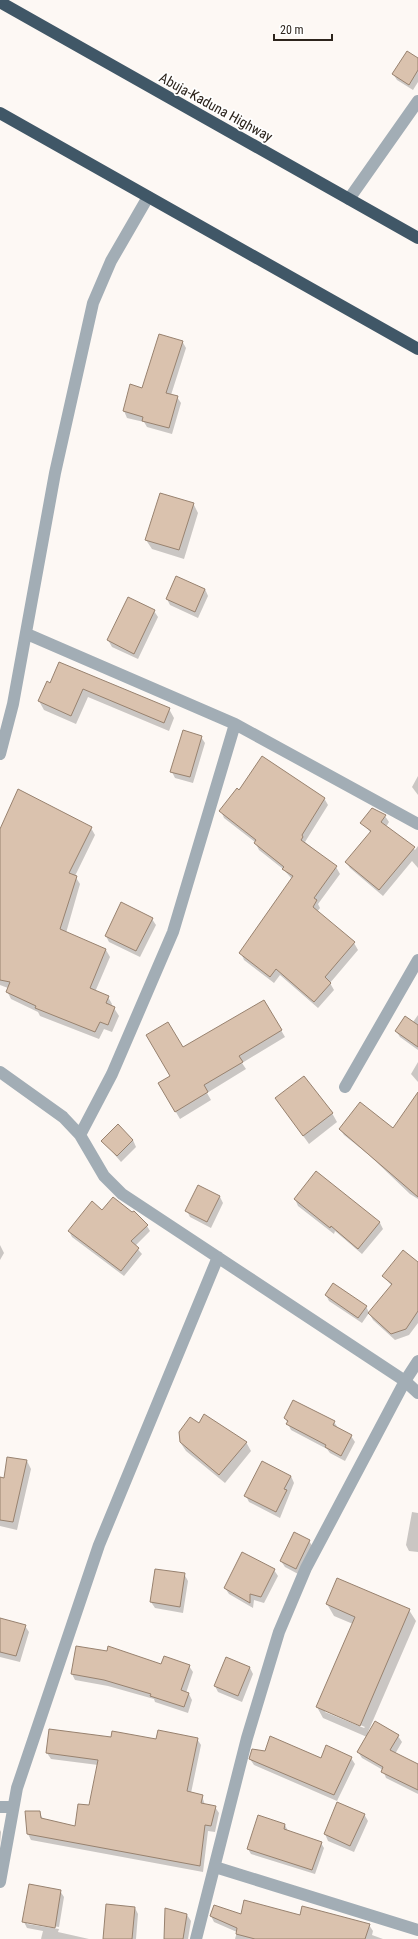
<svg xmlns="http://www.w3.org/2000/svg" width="418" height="1939" font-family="'Roboto Condensed',sans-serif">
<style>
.shadow{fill:#0003;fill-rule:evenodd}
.building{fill:#dac2ae;stroke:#98826f}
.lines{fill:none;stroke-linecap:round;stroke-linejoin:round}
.minor{stroke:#a2adb5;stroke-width:12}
.highway{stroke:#405767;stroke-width:12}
.labels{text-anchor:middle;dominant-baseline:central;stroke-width:3.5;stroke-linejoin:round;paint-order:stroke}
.street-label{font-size:14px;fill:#2d241c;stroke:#fff}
</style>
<rect width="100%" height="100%" fill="#fdf8f4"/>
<path class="shadow" d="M418,59v23l-5,8 -16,-10 -4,-6z
M182,341l4,7 -15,47 6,2 4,6 -9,31 -25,-7 -3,-5 -17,-4 -3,-7 7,-26 12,4z
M193,503l5,10 -14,46 -32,-10 -6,-9z
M205,589l3,7 -10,22 -28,-13 -3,-6z
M154,611l4,6 -20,42 -26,-12 -4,-7z
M60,663l109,46 5,9 -5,13 -81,-34 -12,27 -32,-14 -5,-9 12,-17z
M201,737l4,6 -12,40 -18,-5 -3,-6z
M418,776v19l-6,-8z
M18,790l73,38 4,7 -20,41 5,8 -14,49 40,17 4,7 -15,35 13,5 4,7 -1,3 3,1 5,8 -7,16 -8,-3 -5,10 -59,-23 -2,-4 -27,-13 -4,-8 1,-3 -8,-3v-150l6,-19z
M240,791l84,7 4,7 -23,37 31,25 4,7 -22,30 2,4 -3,4 37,31 4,7 -28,33 4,7 -16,18 -38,-33 -6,8 -30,-23 -3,-7 51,-74 -9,-10 -24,-19 -4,-8 -31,-24 -3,-7z
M385,816l4,6 -3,5 29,23 3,-4v22l-6,-7 -29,35 -33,-28 -4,-6 25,-29 -9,-10z
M152,919l4,6 -16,32 -31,-15 -3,-6z
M264,1001l21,36 -43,26 4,6 -39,24 4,7 -31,19 -21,-36 12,-7 11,-28z
M418,1015v35l-18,-13 -4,-6 17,-9z
M418,1062v20l-7,-8z
M418,1094v105l-8,-5 -41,-39 -25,-20 -4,-6 53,1z
M276,1098l56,15 5,9 -28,22z
M133,1140l3,7 -15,15 -18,-21z
M316,1172l64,51 3,6 -21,25 -27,-23 -1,3 -36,-28 -3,-7z
M220,1197l3,6 -12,25 -21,-11 -3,-6z
M102,1211l45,15 3,5 -15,15 7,8 -18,22 -52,-39 -3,-6z
M0,1245l4,8 -4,7z
M418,1264v59l-9,12 -14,5 -22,-20 -4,-7 -7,10 -33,-22 -3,-6 40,11 3,7 23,-27 -9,-10z
M285,1418l49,4 4,6 13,8 4,6 -10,19 -15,-8 -3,-4 -36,-19z
M180,1442h66l5,9 -26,32 -39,-32z
M27,1461l4,8 -14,61 -17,-4v-48l5,1z
M291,1476l3,7 -14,35 -31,-16 -3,-6z
M412,1512l6,1v39l-9,-1 -3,-6z
M309,1541l4,6 -13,28 -15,-8 -4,-6z
M274,1570l4,6 -14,27 -10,-3 -1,8 -24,-14 -4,-6z
M184,1574l4,7 -5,32 -28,-5 -4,-6z
M327,1604l82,6 7,11 -48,111 30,4 4,6 -7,12 23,11v29l-32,-16 -3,-8 -21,-12 -4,-6 9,-15 -44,-19 -6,-11 36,-83 -19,-8zM325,1710l40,17 -1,1 -39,-16z
M0,1619l25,7 4,6 -9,30 -20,-5z
M162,1665l27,1 4,6 -7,21 3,1 3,6 -4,13 -33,-11 -1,-3 -46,-13 -33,-6 -3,-6z
M250,1668l3,6 -11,28 -24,-10 -3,-6z
M111,1738l46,3 40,-2 4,6 -10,48 11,3 3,9 10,2 4,6 -4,19 -7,-1 -5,41 -172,-32 -3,-6 11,-22 4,7 32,8 15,-21 8,-41 -47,-6 -4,-6z
M351,1758l4,6 -18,37 -83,-36 -4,-6z
M338,1803l26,11 4,7 -14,31 -26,-11 -3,-7z
M285,1825l3,6 33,12 3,5 -9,26 -64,-20 -3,-5z
M0,1830l1,2 -1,13z
M60,1891l4,6 -5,30 -32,-5v2l32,5 -1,3 31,7h-48l2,-8 -16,-3 -3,-6z
M135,1908l3,6 -2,25h-29z
M187,1915l4,6 -3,18h-23z
M241,1915l60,1 68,9 4,6 -1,4 11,4h-148l2,-7 -23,-10 -3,-6z"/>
<path class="building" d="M407,51l11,7v12l-9,15 -17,-11z
M159,334l24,7 -17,52 12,3 -9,32 -27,-7 1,-4 -20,-6 7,-27 12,4z
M160,493l34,10 -15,47 -34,-10z
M176,576l29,13 -10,23 -29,-13z
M128,597l27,13 -21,44 -27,-14z
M59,662l111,46 -6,15 -81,-34 -12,27 -33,-15 9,-20 3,2z
M183,730l19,6 -12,41 -20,-5z
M262,756l63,42 -23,37 1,2 -2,3 36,26 -23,32 3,2 -4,7 42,35 -30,35 6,6 -17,19 -38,-33 -6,8 -31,-24 54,-77 -11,-7 2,-2 -30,-24 2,-3 -37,-29 18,-23 2,2z
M18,789l74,38 -23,46 8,3 -17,53 46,20 -16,39 19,8 -3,7 9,4 -7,18 -8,-3 -5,10 -60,-24 1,-2 -30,-14 4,-10 -10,-2v-151z
M372,808l14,7 -5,7 34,25 -36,43 -34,-28 26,-31 -11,-8z
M121,902l32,16 -17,33 -31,-15z
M264,1000l18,30 -43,26 4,6 -39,23 4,7 -33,20 -17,-29 12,-7 -24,-41 22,-13 15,25z
M405,1016l13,9v22l-23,-16z
M304,1076l29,37 -30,23 -28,-38z
M418,1092v105l-79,-68 21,-27 33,26z
M118,1124l15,16 -16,16 -16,-15z
M316,1171l64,51 -22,27 -27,-23 -1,2 -36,-29z
M198,1185l22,11 -13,26 -22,-11z
M113,1197l19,15 2,-1 14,14 -17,16 8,7 -18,23 -53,-40 24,-30 10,9z
M403,1250l15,12v49l-12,18 -15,5 -23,-21 24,-29 -10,-8z
M333,1283l34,23 -9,12 -33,-23z
M293,1400l42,21 -2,4 19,10 -11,21 -16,-9 1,-2 -40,-21 2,-3 -4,-3z
M204,1414l43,28 -28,33 -39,-33 -1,-10 11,-15 9,6z
M7,1457l20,3 -14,62 -13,-2v-43l4,1z
M262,1461l29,15 -7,13 3,1 -11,22 -32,-16z
M294,1532l16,8 -14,29 -16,-8z
M242,1552l33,17 -14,28 -11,-3v9l-26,-15z
M155,1569l30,4 -5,34 -30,-5z
M337,1578l73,31 -50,117 -44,-19 39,-90 -29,-13z
M0,1618l26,7 -10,31 -16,-4z
M76,1646l31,5 1,-5 53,18 3,-8 26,9 -9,25 8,3 -5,14 -34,-11 1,-2 -47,-14 -33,-6z
M226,1657l24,10 -12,29 -24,-10z
M375,1721l24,14 -9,15 28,14v26l-37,-18 2,-5 -26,-15z
M49,1729l62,8 1,-6 44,8 2,-9 40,8 -11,53 16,4 -2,8 15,3 -5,20 -6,-1 -5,41 -173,-32 -2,-23h15l1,7 34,8 3,-22 11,1 9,-45 -52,-7z
M270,1736l51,22 5,-13 26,12 -18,38 -85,-36 3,-10 13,2z
M337,1802l28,12 -15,32 -26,-12z
M258,1815l27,9 -1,5 38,13 -10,28 -65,-21z
M29,1884l32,6 -6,38 -33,-6z
M244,1900l56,15 2,-9 68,18 -5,15h-110l-19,-5 1,-6 -27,-12 4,-11 27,9z
M106,1904l29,3 -3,32h-29z
M165,1908l22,6 -4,25h-19z"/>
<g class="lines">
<path class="minor" d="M349,199l69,-98
M27,634l208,90 183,100
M0,754l13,-50 42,-231 38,-170 18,-42 37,-64
M0,1072l63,45 17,18 24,41 18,18 283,187 13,12
M345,1087l73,-127
M80,1135l32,-61 61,-142 62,-208
M0,1807h13
M215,1867l203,63
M0,1882l17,-94 82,-243 119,-288
M196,1939l51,-201 32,-106 27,-64 99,-187 13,-20"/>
<path class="highway" d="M0,2l418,236
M0,113l418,236"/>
</g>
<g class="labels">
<g class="street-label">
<text transform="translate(216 107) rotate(29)">Abuja-Kaduna Highway</text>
</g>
</g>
<path d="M274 34v6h58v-6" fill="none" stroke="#2d241c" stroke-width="2"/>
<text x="280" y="34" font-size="12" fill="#2d241c" stroke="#ffffff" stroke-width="3" paint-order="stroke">20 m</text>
</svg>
